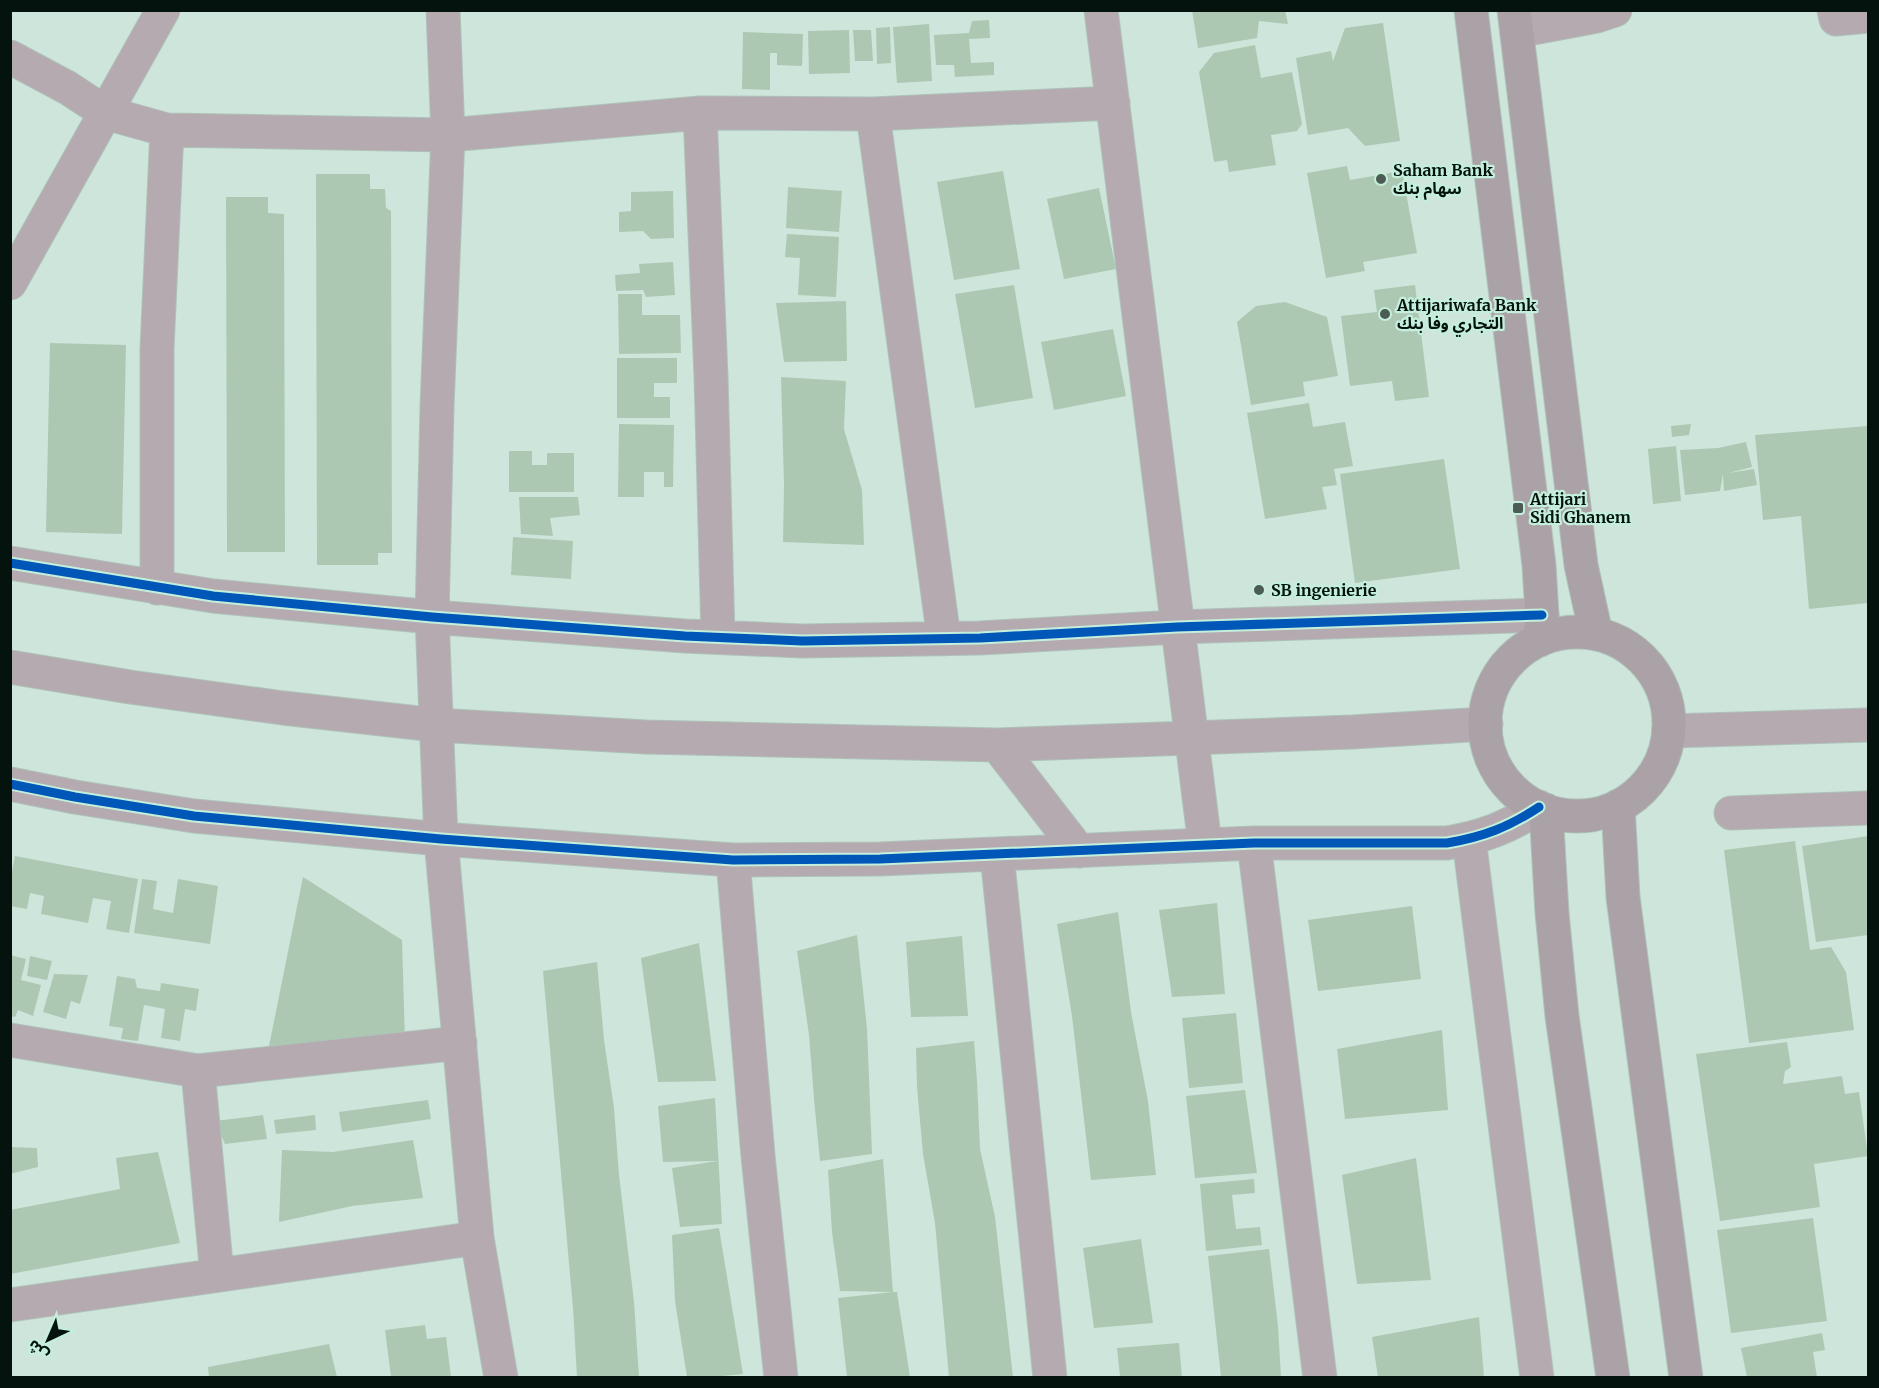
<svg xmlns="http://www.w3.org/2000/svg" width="1879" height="1388" font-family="Merriweather,'Noto Sans Arabic',serif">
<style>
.building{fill:#acc8b3}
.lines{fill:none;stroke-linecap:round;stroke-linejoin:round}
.minor-casing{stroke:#afc2b9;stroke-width:35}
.major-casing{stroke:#afc2b9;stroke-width:35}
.minor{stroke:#b4aab0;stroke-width:33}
.major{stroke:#aaa2a7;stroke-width:33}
.cycleway-casing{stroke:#c4efdc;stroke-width:13}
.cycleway{stroke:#0057b8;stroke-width:9}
.poi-dot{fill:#4b5c55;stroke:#c4efdc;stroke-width:2}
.labels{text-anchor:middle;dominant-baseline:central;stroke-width:4.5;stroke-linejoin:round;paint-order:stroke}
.poi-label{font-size:16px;font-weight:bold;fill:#04130d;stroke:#c4efdc;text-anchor:start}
</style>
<rect width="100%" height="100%" fill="#cee5db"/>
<path class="building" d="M1192,10h93l3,14 -29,-3 -2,17 -59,10z
M989,20l1,18 -21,1 2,24 23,-1v13l-39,2 -1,-12h-18l-2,-30 35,-2 3,-12z
M1383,23l17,118 -35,5 -17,-18 -40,7 -12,-77 35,-7 2,10 12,-33z
M929,24l3,57 -35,2 -4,-56z
M890,27l1,36 -14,1 -1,-36z
M849,30l1,43 -41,1 -1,-43z
M853,30h18l2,31h-18z
M743,32l60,2 -1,32 -25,-1v-12h-7v37l-28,-1z
M1255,45l6,33 31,-6 10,52 -5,7 -26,4 5,30 -47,7 -2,-12 -13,2 -15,-90 15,-19z
M1347,166l3,14 52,-9 15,82 -54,9 2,9 -39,7 -19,-105z
M1003,171l17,98 -66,11 -17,-98z
M316,174h54v15h15l1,19 5,3 1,342h-14v12h-61z
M788,187l54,4 -3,41 -53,-4z
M1099,188l17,81 -52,10 -17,-80z
M673,191l1,47 -23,1 -8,-8 -24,1v-20l12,-1v-19z
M226,197h42v16l16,1 1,338h-58z
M787,234l52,3 -3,60 -38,-2 2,-37 -15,-1z
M673,262l2,33 -29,2 -3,-7 -27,1 -1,-16 25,-2 -1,-9z
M1014,285l19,113 -58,10 -20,-114z
M1415,285l14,112 -34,4 -3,-20 -42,5 -9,-70 36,-4 -3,-22z
M618,294h24v21h38l1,38 -62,1z
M846,301l1,60 -63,1 -8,-59z
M1285,302l42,15 11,59 -35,6 2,14 -54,9 -14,-83 19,-16z
M1113,329l13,67 -72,14 -13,-68z
M50,343l76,2 -4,189 -76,-2z
M617,358h60v25h-23v14h16v21h-53z
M781,377l65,4 -2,48 18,61 2,55 -81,-3 1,-58z
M1309,403l4,24 32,-5 8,44 -19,3 3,16 -15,2 5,22 -62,10 -18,-106z
M619,424l55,1 -1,62h-9v-15h-20v25h-26z
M1691,424l-2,11 -17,2 -1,-11z
M1868,426v177l-59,6 -8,-93 -38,4 -8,-85z
M1746,442l6,25 -24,6 26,-4 3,16 -33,6 -1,-17 -3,17 -35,4 -5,-45 38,-2z
M1676,446l5,55 -28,3 -5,-55z
M509,451h23v14h15v-12h27v39h-65z
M1444,459l16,110 -105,14 -15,-109z
M519,497h59l2,18 -30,3 3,18 -32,-2z
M513,537l60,4 -2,38 -60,-4z
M1868,836v99l-52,7 -14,-96z
M1795,841l15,109 21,-3 15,25 8,58 -105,13 -25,-193z
M15,856l123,23 -9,54 -23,-4 5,-28 -18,-3 -5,25 -47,-9 3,-18 -14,-3 -3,16 -17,-3v-24z
M303,877l99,63 3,101 -138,15z
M142,879l15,2 -4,28 20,4 5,-34 40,7 -8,58 -76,-11z
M1217,903l8,91 -53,3 -13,-87z
M1412,906l9,73 -103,12 -10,-71z
M1118,912l13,100 17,89 8,74 -65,5 -19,-164 -15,-92z
M857,935l10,93 5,126 -52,7 -6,-62 -5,-64 -12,-84z
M962,936l6,80 -57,1 -5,-75z
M699,943l17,138 -58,1 -17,-124z
M10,955l16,4 -5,21 20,5 -8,31 -15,-6 -3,7 -5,-1z
M30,956l22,5 -5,19 -20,-4z
M597,962l7,78 10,68 5,67 15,127 5,75h-62l-4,-69 -30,-337z
M54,974l34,1 -8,29 -9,-3 -5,18 -23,-7z
M117,976l18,3 2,9 23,3 1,-8 38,6 -3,22 -11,-2 -5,32 -19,-3 4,-29 -21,-4 -6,36 -17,-2 2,-11 -14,-2z
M1236,1013l7,70 -54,5 -7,-70z
M1442,1030l6,80 -103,9 -8,-70z
M974,1041l3,40 3,68 15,68 18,160h-64l-14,-154 -12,-69 -6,-67 -1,-39z
M1787,1042l4,25 -6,4 -2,13 59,-8 3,18 14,-2 9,64 -54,8 6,43 -100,14 -24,-167z
M1245,1090l12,83 -62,5 -9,-82z
M715,1098l7,126 -42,3 -8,-59 46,-7 -55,1 -5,-56z
M428,1100l3,19 -89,13 -3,-20z
M263,1115l4,24 -42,5 -10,-23z
M315,1115l1,15 -40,4 -2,-14z
M413,1140l10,58 -71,8 -73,16 3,-72 51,2z
M10,1147l27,1 1,19 -28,7z
M158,1152l22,91 -170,31v-64l110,-21 -4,-31z
M1416,1158l15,122 -74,4 -15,-109z
M883,1159l10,133h4l13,85h-63l-9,-79 55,-6 -53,-1 -8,-59 -4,-62z
M1254,1179l1,14 -23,2 4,34 24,-2 2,18 -56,6 -6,-67z
M1813,1218l14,103 -96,12 -14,-103z
M719,1228l24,146 -31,3h-25l-12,-76 -3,-66z
M1141,1239l12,84 -59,5 -11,-80z
M1269,1249l9,77 3,51h-60l-13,-121z
M1479,1317l5,60h-106l-6,-40z
M425,1325l2,14 19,-2 5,40h-60l-6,-47z
M1822,1333l3,17 -12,2 4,25h-70l-6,-29z
M1179,1343l3,34h-62l-3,-29z
M329,1344l8,33h-128l-1,-10z"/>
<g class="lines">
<g class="minor-casing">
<path id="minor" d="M443,10l5,125 -11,272 -5,210 9,222 36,399 24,140
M1101,10l104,835
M1834,10l2,9 32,-3
M1517,31l80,-15 18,-6
M10,57l58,31 38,25 61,17 281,5 252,-22 173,1 240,-11
M700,113l11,263 7,261
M873,114l71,525
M10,283l153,-273
M10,563l203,33 219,21 253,19 117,5 178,-3 197,-11 365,-12
M157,588v-239l10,-219
M10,667l120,20 153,21 153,17 210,12 351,8 355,-13 134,-8
M1669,731l199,-6
M997,745l82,106
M10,784l65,13 119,19 247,23 292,21 147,-1 374,-16h193c36,-6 62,-16 92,-36
M1731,813l137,-5
M1469,839l68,539
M1254,843l66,535
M997,854l53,524
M733,860l25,296 23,222
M10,1040l188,31 262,-28
M198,1071l19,204
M10,1305l467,-67"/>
</g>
<g class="major-casing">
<path id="major" d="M1471,10l68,555 3,50 -2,25
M1514,10l67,555 15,69
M1485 724a92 92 0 1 1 184 0a92 92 0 1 1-184 0Z
M1618,806l5,91 63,481
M1546,810l6,103 10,103 51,362"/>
</g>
<use href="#minor" class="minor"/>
<use href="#major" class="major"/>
<g class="cycleway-casing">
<path id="cycleway" d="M10,563l203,33 219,21 253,19 117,5 178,-3 197,-11 365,-12
M10,784l65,13 119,19 247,23 292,21 147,-1 374,-16h193c36,-6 62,-16 92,-36"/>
</g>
<use href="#cycleway" class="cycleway"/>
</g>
<g class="poi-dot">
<circle cx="1381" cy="179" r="6"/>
<circle cx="1385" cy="314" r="6"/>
<rect x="1512" y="502" width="12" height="12" rx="3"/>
<circle cx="1259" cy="590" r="6"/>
</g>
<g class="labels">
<g class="poi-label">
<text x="1393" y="170">Saham Bank<tspan x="1393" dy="18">سهام بنك</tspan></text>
<text x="1397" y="305">Attijariwafa Bank<tspan x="1397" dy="18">التجاري وفا بنك</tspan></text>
<text x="1530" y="499">Attijari<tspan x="1530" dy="18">Sidi Ghanem</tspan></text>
<text x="1271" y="590">SB ingenierie</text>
</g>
</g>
<rect width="1879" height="1388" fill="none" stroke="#04130d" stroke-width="24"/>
<g transform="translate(48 1340) rotate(224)" stroke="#c4efdc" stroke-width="4.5" paint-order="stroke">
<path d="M0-4.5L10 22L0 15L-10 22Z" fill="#04130d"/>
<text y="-9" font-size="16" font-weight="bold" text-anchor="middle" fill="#04130d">ش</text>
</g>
</svg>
